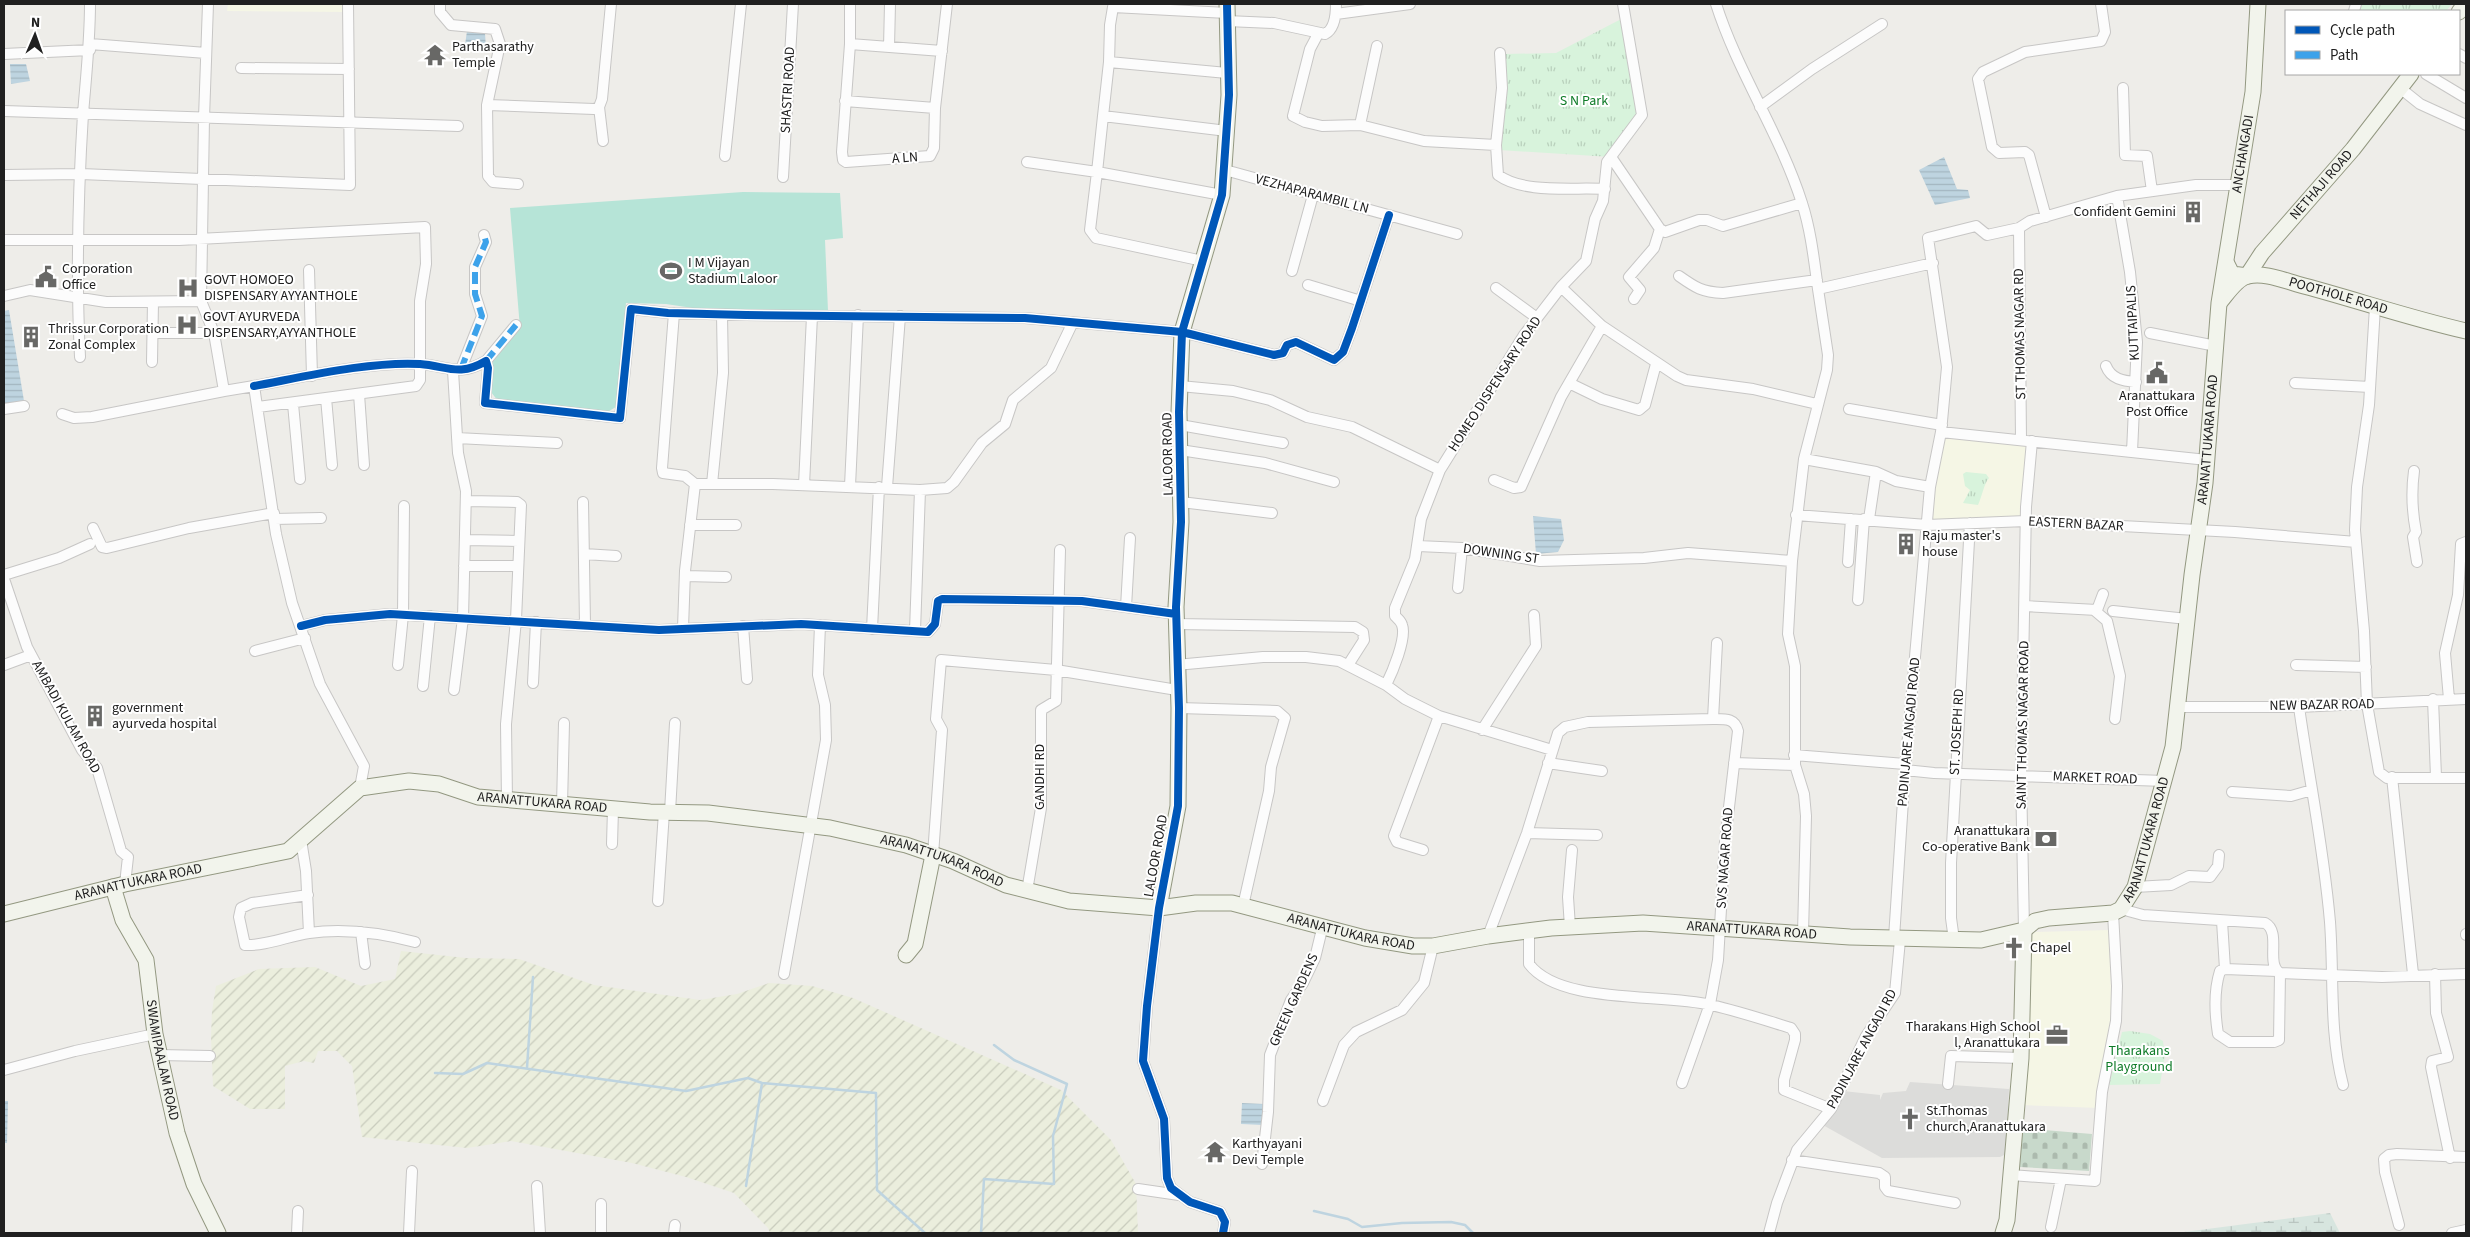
<svg xmlns="http://www.w3.org/2000/svg" width="2470" height="1237" font-family="'Source Sans 3',sans-serif">
<style>
.education{fill:#f5f6e5}
.religious{fill:#dcdcda}
.farmland{fill:url(#farmland-furrows)}
.wetland{fill:url(#wetland-marsh)}
.cemetery{fill:url(#cemetery-stones)}
.park{fill:url(#park-tufts)}
.pitch{fill:#b6e4d7}
.water{fill:url(#water-rules)}
.lines{fill:none;stroke-linecap:round;stroke-linejoin:round}
.stream{stroke:#bed4e0;stroke-width:2.5}
.street-casing{stroke:#c7c6c5;stroke-width:12}
.secondary-casing{stroke:#939881;stroke-width:17}
.street{stroke:#fcfcfc;stroke-width:10}
.secondary{stroke:#f2f4ec;stroke-width:15}
.quiet{stroke:#3da2ea;stroke-width:6;stroke-dasharray:12 6;stroke-linecap:butt}
.cycleway-casing{stroke:#fff;stroke-width:11}
.cycleway{stroke:#0057b8;stroke-width:8}
.labels{text-anchor:middle;dominant-baseline:central;stroke-width:4;stroke-linejoin:round;paint-order:stroke}
.poi-label{font-size:14px;fill:#202020;stroke:#fff;text-anchor:start}
.street-label{font-size:14px;fill:#202020;stroke:#fff}
.park-label{font-size:14px;fill:#107c29;stroke:#fff}
</style>
<defs>
<pattern id="farmland-furrows" width="10" height="10" patternUnits="userSpaceOnUse" patternTransform="scale(1.25)"><rect width="10" height="10" fill="#ebeedd"/><path d="M-1 1l2-2M0 10L10 0M9 11l2-2" fill="none" stroke="#c9ccbd"/></pattern>
<pattern id="wetland-marsh" width="20" height="14" patternUnits="userSpaceOnUse" patternTransform="scale(1.25)"><rect width="20" height="14" fill="#d7e5df"/><path d="M1 5h8M5 5V1M11 12h8M15 12V8" fill="none" stroke="#b8c4bf"/></pattern>
<pattern id="cemetery-stones" width="16" height="16" patternUnits="userSpaceOnUse" patternTransform="scale(1.25)"><rect width="16" height="16" fill="#c8d9cb"/><path d="M2 7V4a2 2 0 0 1 4 0v3zM10 15v-3a2 2 0 0 1 4 0v3z" fill="#acbaae"/></pattern>
<pattern id="park-tufts" width="24" height="20" patternUnits="userSpaceOnUse" patternTransform="scale(1.25)"><rect width="24" height="20" fill="#d8f3dc"/><path d="M3 7l-1-3M5 7V3M7 7l1-3M15 17l-1-3M17 17v-4M19 17l1-3" fill="none" stroke="#b9d0bc"/></pattern>
<pattern id="water-rules" width="6" height="5" patternUnits="userSpaceOnUse" patternTransform="scale(1.25)"><rect width="6" height="5" fill="#bed4e0"/><path d="M0 2.5h6" fill="none" stroke="#a3b6c0"/></pattern>
</defs>
<rect width="100%" height="100%" fill="#eeede9"/>
<path class="education" d="M228,4h116l1,8 -118,-1z
M1943,436l85,8 -5,73 -93,5 3,-35z
M2109,930l3,88 -13,90 -79,-3 9,-167 6,-6z"/>
<path class="religious" d="M1910,1082l99,7 -3,65 -6,3 -118,1 -61,-34 22,-33 37,4v5l3,-7 23,-2z"/>
<path class="farmland" d="M401,951l65,7 53,1 75,26 106,15 37,-6 32,-11 43,3 41,12 208,92 50,50 25,44 2,49h-368l-2,-5 -34,-35 -48,-16 -54,-14 -121,-22 -44,7 -105,-11 -10,-71 -15,-15h-19l-4,12 -10,-2 -19,5v43h-35l-37,-23 -2,-49 1,-26 4,-25 43,-17 56,-2 46,19 34,-7z"/>
<path class="wetland" d="M2330,1213l10,20h-164l8,-1z"/>
<path class="cemetery" d="M2021,1128l71,6 -3,37 -69,-4z"/>
<path class="park" d="M2362,4h90l-6,7h-86z
M1625,17l17,98 -31,42 -112,-7 6,-96 51,-1z
M1966,472l20,2 3,4c-5,5 -7,19 -11,27l-15,-2 7,-13 -5,-4 -2,-12z
M2130,1031l20,3 13,7 2,15 -5,28 -51,1 13,-53z"/>
<path class="pitch" d="M743,192l97,1 3,45 -18,2 3,71 -122,-1 -40,-6 -40,-1 -10,104 -7,4 -111,-10 -7,-9 2,-37 27,-27 -10,-120z"/>
<path class="water" d="M467,31l18,2 1,16 -21,-4z
M10,64h16l4,17 -19,3z
M1944,157l13,32 11,1 2,8 -35,7 -16,-35z
M9,310l15,91 -20,3v-93z
M1533,516l28,3 3,21 -6,12 -22,2z
M4,1101h4l-1,42h-3z
M1242,1103l22,1 -1,21 -22,-1z"/>
<g class="lines">
<path class="stream" d="M527,1068l6,-91
M435,1073l28,1 24,-11 199,28 62,-13 14,5 114,10 1,97 48,43
M746,1186l16,-103
M1314,1211l34,8 14,8 40,-4 49,-1 14,3 8,8
M981,1233l3,-54 70,5 -1,-48 14,-52 -53,-24 -20,-15"/>
<g class="street-casing">
<path id="street" d="M208,4l-4,114 -3,183 13,32 10,58 30,-5 22,148 16,69 28,81 44,82 -4,22
M440,4v8l11,13 44,4 5,15 -13,61 107,4 5,-2 3,-8 9,-95
M850,4v40l-8,108 1,8 3,2 84,-6 4,-8 1,-40 12,-104
M1716,4c22,69 64,130 86,199 9,28 12,57 16,86
M2354,11l2,-7
M1227,13l-114,-6 -3,18 -1,37 118,11
M1336,14l74,-10
M1227,21l47,2 51,11c10,-5 11,-20 11,-30
M1318,34l-8,15 -17,67 12,6 17,4 38,-1 64,16 72,4 6,-57 -2,-35
M90,44l116,9
M850,44l92,7
M889,47l1,-43
M4,54l86,-4
M2459,54l7,4
M1109,62l-6,54 124,15
M241,68l108,1
M2426,74l40,24
M2123,88l2,67 22,1 5,35
M2400,88l20,16 46,21
M845,101l90,7
M487,105l1,71 5,6 25,2
M599,107l4,34
M1760,107l52,-38 70,-45
M4,111l454,15
M1360,125l17,-79
M1496,145l2,30c26,19 75,12 107,14
M725,156l16,-152
M1611,157l49,72 5,3 34,-12h8l16,6 79,-23
M1027,162l70,10 6,-56
M1225,170l232,64
M4,175l77,-1 269,11 -2,-181
M783,177l10,-173
M2117,196l13,76 7,70 -5,110
M2046,217l-17,-62 -4,-3 -26,1 -7,-6 -14,-68 5,-7 42,-20 76,-11 4,-9 -4,-28
M2019,228l2,212
M4,240h175l246,-13 1,37 -6,37v79l-4,6 -158,21
M1203,261l-107,-23 -6,-8 7,-58 125,23
M309,270l3,106
M1292,271l21,-76
M1679,276c17,12 23,16 44,17l94,-13
M1308,285l53,16
M1561,287l41,39 75,50 9,4 67,9 64,15
M1496,288l41,30
M4,296l26,-6 76,12 95,-1
M1634,299l6,-9 -11,-13 25,-29 6,-19
M2375,307l-6,98 -12,82 -2,43 9,101 3,73 12,68 8,6h79
M674,313l-12,155 1,5 22,3 10,8h78l147,6 27,-2 7,-6 28,-39 23,-19 8,-24 38,-32 22,-46
M153,333h61
M2150,333l66,13
M80,357c-4,-81 -2,-163 3,-243 3,-37 7,-73 7,-110
M486,361l30,-36
M152,362l1,-60
M2106,366c5,13 17,15 30,16
M461,369l21,-53 -7,-22v-27l11,-25 -2,-7
M453,371l5,82 8,38 -3,127 -9,72
M1569,383l33,16 37,11 6,-5 11,-41
M2295,383l75,4
M254,386c49,-9 117,-25 166,-22 27,2 39,13 66,-3l2,7 -3,35 135,15 11,-109 37,4 78,2 279,3 157,14 92,23 9,-2 4,-8 9,-3 38,18 9,-8 9,-24 37,-113
M1180,386l53,5 37,9 37,17 45,10 88,43
M359,394l5,71
M326,398l6,67
M293,404l7,75
M4,409l20,-3
M1849,409l93,16
M62,414l12,4 18,-1 132,-26
M1180,425l103,18
M1941,432l6,-65 -19,-129 48,-12 11,9 32,-7 11,-7 87,-25 79,-11h42
M457,438l100,5
M1180,450l85,13 69,19
M1804,459l72,13 20,9 34,6
M2414,471c-3,22 -2,40 2,61l-3,5 4,25
M1494,480l20,8 7,-1 40,-90 41,-71
M712,484l11,-111 -1,-58
M804,485l8,-169
M850,486l8,-171
M887,487l13,-171
M466,501l51,1 4,3 -5,115 -10,104 1,76
M583,502l2,122
M1181,502l91,11
M1796,515l131,10 99,-4 209,11 121,10
M274,519l47,-1
M1869,519l7,-47
M690,525h46
M93,528l9,19 5,1 82,-20 85,-15
M465,540l54,1
M1418,546l44,2 78,13 104,-3 44,-5 104,8
M584,554l32,2
M1848,562l3,-43
M464,566h54
M4,575l55,-17 31,-14
M685,576l41,1
M4,579l23,68 55,103 15,18 24,83 7,6 -3,27
M1458,588l4,-40
M1858,600l6,-81
M2025,606l72,4 6,-16
M1126,607l4,-69
M2094,610l13,11 13,55 -5,43
M2113,611l74,8
M1176,624l179,3 8,5 1,8 -16,25
M301,626l24,-6 65,-6 269,16 142,-6 127,8 7,-8 3,-23 4,-2 140,2 94,13
M743,626l4,53
M683,628l2,-57 10,-87
M872,629l7,-142
M915,631l5,-141
M255,651l50,-13
M4,665l27,-10
M398,665l5,-50 1,-109
M1176,665l87,-8h43l33,4 47,24 19,14 34,17 113,34
M2296,665l70,2
M533,683l3,-61
M1386,685c6,-12 21,-47 16,-60 -1,-4 -4,-6 -7,-9v-8l20,-49 6,-40 19,-49 84,-135 37,-48 25,-26 9,-42 8,-18 4,-39 35,-47 -19,-111
M423,686l7,-70
M2433,699l3,78
M2449,699l-4,-46 13,-58 3,-51 5,-2
M2178,707h121l167,-8
M2299,707c10,71 25,143 31,215 4,54 -1,110 13,163
M1179,708l98,3 8,7 -14,49 -2,24 -26,115
M1713,719l4,-76
M1482,730l54,-84 -2,-31
M1794,755l111,9
M1548,763l54,8
M1734,763l61,2
M1905,770l29,3 231,8
M2392,777l21,197
M2232,792l59,4 21,-6
M562,805l2,-82
M670,812l5,-89
M1527,833l70,2
M301,840l5,31 3,62
M612,844l1,-35
M1423,850l-26,-8 -3,-6 45,-120
M933,855l9,-125 -6,-11 5,-59 115,10 121,20
M2135,887l36,-2 18,-9 21,1 8,-11 1,-11
M1027,891l14,-83v-98l15,-9 4,-151
M308,895l-56,8 -11,5 -2,9 6,28c21,1 43,-9 64,-12 36,-5 72,0 106,9
M658,901l6,-89
M1159,908l-12,98 -4,55 21,58 3,59 4,10 19,14 30,10 5,10 -2,11
M2121,909l22,6 122,8c17,9 0,41 15,50l102,4 84,-3
M2222,921l3,48 52,2
M1570,927l-2,-30 4,-47
M2024,930l-3,-154 5,-269 6,-66
M361,932l4,32
M1529,932v32c31,41 133,29 182,41 27,6 54,15 80,23l4,6v6l-11,40v10l47,19
M1803,933l3,-117 -2,-22 -9,-29v-99l-7,-32 4,-73 12,-102 23,-89 1,-15 -10,-66 115,-26
M2466,934v1
M1488,936l39,-103 31,-100 7,-6 23,-5 125,-3c12,0 22,-1 25,12l-13,110 -7,119 -8,44 -28,79
M1894,938l11,-168 25,-283 11,-55 266,28
M1954,940l-3,-22v-55l19,-340
M2225,969l-5,2c-6,19 -5,44 -2,63l12,8h44l5,-2 1,-67
M784,974l42,-234 -1,-35 -7,-30 2,-50
M2435,974l1,39 12,44 -16,4 -1,6 19,91
M159,1055l51,1
M4,1070l71,-19 80,-17
M1948,1084l3,-28 70,2
M1323,1101l21,-56 12,-13 46,-22 22,-27 9,-37
M1792,1160l87,13 6,4v10l3,4 67,12
M1262,1164l6,-52 2,-57 21,-55 12,-17 12,-25 8,-33
M2011,1175l84,6 7,-89 14,-71 1,-35 -4,-73
M537,1186l3,47
M1138,1189l41,6
M2399,1225l-14,-53 -1,-13 5,-4 8,-1 69,3
M2051,1227l10,-48
M297,1233l1,-22
M409,1233l3,-62
M601,1233v-29
M674,1233l1,-8
M1769,1233l8,-30 20,-53 34,-41 35,-73 29,-43 5,-53
M2452,1233l14,-3"/>
</g>
<g class="secondary-casing">
<g id="secondary">
<path d="M2459,12l6,-8"/>
<path id="s1" d="M2227,264l5,10 15,2 15,-23 91,-104 58,-75"/>
<path id="s2" d="M2220,302c7,-8 17,-24 28,-26 15,-4 35,4 49,8 57,15 112,34 169,47"/>
<path id="s3" d="M113,887l10,33 23,40 9,74 22,99 17,51 24,49"/>
<path d="M1159,908l19,-102 1,-98 -3,-101 5,-85 -2,-110 3,-80 40,-137 7,-100 -2,-91"/>
<path id="s4" d="M4,914l121,-30 163,-33 72,-63 49,-7 30,3 39,13 172,15 58,1 122,15 76,17 47,16 53,24 63,16 90,7 37,-5h36l133,35 48,8h20l55,-10 63,-8 92,-5 207,14 131,3 43,-10 11,-9 14,-3 64,-5 8,-4 14,-22 38,-140 19,-172 13,-92 14,-180 34,-211 5,-88"/>
<path d="M906,955l9,-11 18,-89"/>
<path d="M2003,1233l4,-13 14,-162 3,-128"/>
</g>
</g>
<use href="#street" class="street"/>
<use href="#secondary" class="secondary"/>
<path class="quiet" d="M486,361l30,-36
M461,369l21,-53 -7,-22v-27l11,-25 -2,-7"/>
<g class="cycleway-casing">
<path id="cycleway" d="M254,386c49,-9 117,-25 166,-22 27,2 39,13 66,-3l2,7 -3,35 135,15 11,-109 37,4 78,2 279,3 157,14 92,23 9,-2 4,-8 9,-3 38,18 9,-8 9,-24 37,-113
M301,626l24,-6 65,-6 269,16 142,-6 127,8 7,-8 3,-23 4,-2 140,2 94,13
M1223,1233l2,-11 -5,-10 -30,-10 -19,-14 -4,-10 -3,-59 -21,-58 4,-55 12,-98 19,-102 1,-98 -3,-101 5,-85 -2,-110 3,-80 40,-137 7,-100 -2,-91"/>
</g>
<use href="#cycleway" class="cycleway"/>
</g>
<defs>
<g id="temple-bare" transform="scale(1.725)"><path d="M0-6L5-2H3V0L6.5 2.5H4V6H1.5V3h-3V6H-4V2.5H-6.5L-3 0V-2H-5Z" fill="#686866" stroke="#fff" stroke-width="2.5" paint-order="stroke"/></g>
<g id="building-bare" transform="scale(1.725)"><path d="M-4-6H4V6H1V3H-1V6H-4ZM-2.5-4.3h1.7v1.8h-1.7ZM.8-4.3h1.7v1.8H.8ZM-2.5-1h1.7V.8h-1.7ZM.8-1h1.7V.8H.8Z" fill="#686866" stroke="#fff" stroke-width="2.5" paint-order="stroke"/></g>
<g id="stadium-bare" transform="scale(1.725)"><path d="M0-5a6.5 5 0 1 0 0 10a6.5 5 0 1 0 0-10ZM-3.5-1.8h7v3.6h-7Z" fill="#686866" stroke="#fff" stroke-width="2.5" paint-order="stroke"/></g>
<g id="civic-bare" transform="scale(1.725)"><path d="M-.6-6.5H3V-4.5H.6V-3L4-1V1h2V6H-6V1h2V-1L-.6-3ZM-1.2 2.5V6h2.4V2.5Z" fill="#686866" stroke="#fff" stroke-width="2.5" paint-order="stroke"/></g>
<g id="hospital-bare" transform="scale(1.725)"><path d="M-5-5h3v3.5h4V-5h3V5h-3V1.5h-4V5h-3Z" fill="#686866" stroke="#fff" stroke-width="2.5" paint-order="stroke"/></g>
<g id="bank-bare" transform="scale(1.725)"><path d="M-6-4H6V4H-6ZM0-2.3a2.3 2.3 0 1 0 0 4.6a2.3 2.3 0 1 0 0-4.6Z" fill="#686866" stroke="#fff" stroke-width="2.5" paint-order="stroke"/></g>
<g id="church-bare" transform="scale(1.725)"><path d="M-1.2-6h2.4v3.5h3.3v2.4h-3.3V6h-2.4V-.1h-3.3v-2.4h3.3Z" fill="#686866" stroke="#fff" stroke-width="2.5" paint-order="stroke"/></g>
<g id="office-bare" transform="scale(1.725)"><path d="M-6-3h4V-5.5h4V-3h4V5H-6ZM-1-4.5V-3h2v-1.5ZM-6 0V1H6V0Z" fill="#686866" stroke="#fff" stroke-width="2.5" paint-order="stroke"/></g>
</defs>
<g fill-rule="evenodd">
<use href="#temple-bare" x="435" y="55"/>
<use href="#building-bare" x="2193" y="212"/>
<use href="#stadium-bare" x="671" y="271"/>
<use href="#civic-bare" x="46" y="277"/>
<use href="#hospital-bare" x="188" y="288"/>
<use href="#hospital-bare" x="187" y="325"/>
<use href="#building-bare" x="31" y="337"/>
<use href="#civic-bare" x="2157" y="373"/>
<use href="#building-bare" x="1906" y="544"/>
<use href="#building-bare" x="95" y="716"/>
<use href="#bank-bare" x="2046" y="839"/>
<use href="#church-bare" x="2014" y="948"/>
<use href="#office-bare" x="2057" y="1035"/>
<use href="#church-bare" x="1910" y="1119"/>
<use href="#temple-bare" x="1215" y="1152"/>
</g>
<g class="labels">
<g class="poi-label">
<text x="452" y="47">Parthasarathy<tspan x="452" dy="16">Temple</tspan></text>
<text x="2176" y="212" text-anchor="end">Confident Gemini</text>
<text x="688" y="263">I M Vijayan<tspan x="688" dy="16">Stadium Laloor</tspan></text>
<text x="62" y="269">Corporation<tspan x="62" dy="16">Office</tspan></text>
<text x="204" y="280">GOVT HOMOEO<tspan x="204" dy="16">DISPENSARY AYYANTHOLE</tspan></text>
<text x="203" y="317">GOVT AYURVEDA<tspan x="203" dy="16">DISPENSARY,AYYANTHOLE</tspan></text>
<text x="48" y="329">Thrissur Corporation<tspan x="48" dy="16">Zonal Complex</tspan></text>
<text x="2157" y="396" text-anchor="middle">Aranattukara<tspan x="2157" dy="16">Post Office</tspan></text>
<text x="1922" y="536">Raju master's<tspan x="1922" dy="16">house</tspan></text>
<text x="112" y="708">government<tspan x="112" dy="16">ayurveda hospital</tspan></text>
<text x="2030" y="831" text-anchor="end">Aranattukara<tspan x="2030" dy="16">Co-operative Bank</tspan></text>
<text x="2030" y="948">Chapel</text>
<text x="2040" y="1027" text-anchor="end">Tharakans High School<tspan x="2040" dy="16">l, Aranattukara</tspan></text>
<text x="1926" y="1111">St.Thomas<tspan x="1926" dy="16">church,Aranattukara</tspan></text>
<text x="1232" y="1144">Karthyayani<tspan x="1232" dy="16">Devi Temple</tspan></text>
</g>
<g class="street-label">
<text transform="translate(788 90) rotate(-87)">SHASTRI ROAD</text>
<text stroke="none"><textPath href="#s4" startOffset="2946">ANCHANGADI</textPath></text>
<text transform="translate(905 158) rotate(-4)">A LN</text>
<text stroke="none"><textPath href="#s1" startOffset="144">NETHAJI ROAD</textPath></text>
<text transform="translate(1312 194) rotate(15)">VEZHAPARAMBIL LN</text>
<text stroke="none"><textPath href="#s2" startOffset="132">POOTHOLE ROAD</textPath></text>
<text transform="translate(2133 323) rotate(-93)">KUTTAIPALIS</text>
<text transform="translate(2020 334) rotate(-91)">ST THOMAS NAGAR RD</text>
<text transform="translate(1495 384) rotate(-57)">HOMEO DISPENSARY ROAD</text>
<text stroke="none"><textPath href="#s4" startOffset="2658">ARANATTUKARA ROAD</textPath></text>
<text transform="translate(1168 454) rotate(-91)">LALOOR ROAD</text>
<text transform="translate(2076 524) rotate(3)">EASTERN BAZAR</text>
<text transform="translate(1501 554) rotate(8)">DOWNING ST</text>
<text transform="translate(2322 705) rotate(-1)">NEW BAZAR ROAD</text>
<text transform="translate(66 717) rotate(61)">AMBADI KULAM ROAD</text>
<text transform="translate(2023 725) rotate(-89)">SAINT THOMAS NAGAR ROAD</text>
<text transform="translate(1909 732) rotate(-85)">PADINJARE ANGADI ROAD</text>
<text transform="translate(1957 732) rotate(-87)">ST. JOSEPH RD</text>
<text transform="translate(1040 777) rotate(-90)">GANDHI RD</text>
<text transform="translate(2095 778) rotate(2)">MARKET ROAD</text>
<text stroke="none"><textPath href="#s4" startOffset="572">ARANATTUKARA ROAD</textPath></text>
<text stroke="none"><textPath href="#s4" startOffset="2252">ARANATTUKARA ROAD</textPath></text>
<text transform="translate(1156 856) rotate(-80)">LALOOR ROAD</text>
<text transform="translate(1725 858) rotate(-86)">SVS NAGAR ROAD</text>
<text stroke="none"><textPath href="#s4" startOffset="978">ARANATTUKARA ROAD</textPath></text>
<text stroke="none"><textPath href="#s4" startOffset="138">ARANATTUKARA ROAD</textPath></text>
<text stroke="none"><textPath href="#s4" startOffset="1802">ARANATTUKARA ROAD</textPath></text>
<text stroke="none"><textPath href="#s4" startOffset="1398">ARANATTUKARA ROAD</textPath></text>
<text transform="translate(1294 1000) rotate(-66)">GREEN GARDENS</text>
<text transform="translate(1862 1049) rotate(-62)">PADINJARE ANGADI RD</text>
<text stroke="none"><textPath href="#s3" startOffset="182">SWAMIPAALAM ROAD</textPath></text>
</g>
<g class="park-label">
<text x="1584" y="101">S N Park</text>
<text x="2139" y="1051">Tharakans<tspan x="2139" dy="16">Playground</tspan></text>
</g>
</g>
<rect width="2470" height="1237" fill="none" stroke="#202020" stroke-width="10"/>
<rect x="2285" y="10" width="175" height="65" fill="#ffffff" stroke="#a6a6a6"/>
<rect x="2295" y="26" width="25" height="8" fill="#0057b8" stroke="#a6a6a6"/>
<text x="2330" y="35" font-size="15" fill="#202020">Cycle path</text>
<rect x="2295" y="51" width="25" height="8" fill="#3da2ea" stroke="#a6a6a6"/>
<text x="2330" y="60" font-size="15" fill="#202020">Path</text>
<g transform="translate(35 35) rotate(2)" stroke="#ffffff" stroke-width="4" paint-order="stroke">
<path d="M0-4L9 19L0 12L-9 19Z" fill="#202020"/>
<text y="-8" font-size="14" font-weight="bold" text-anchor="middle" fill="#202020">N</text>
</g>
</svg>
